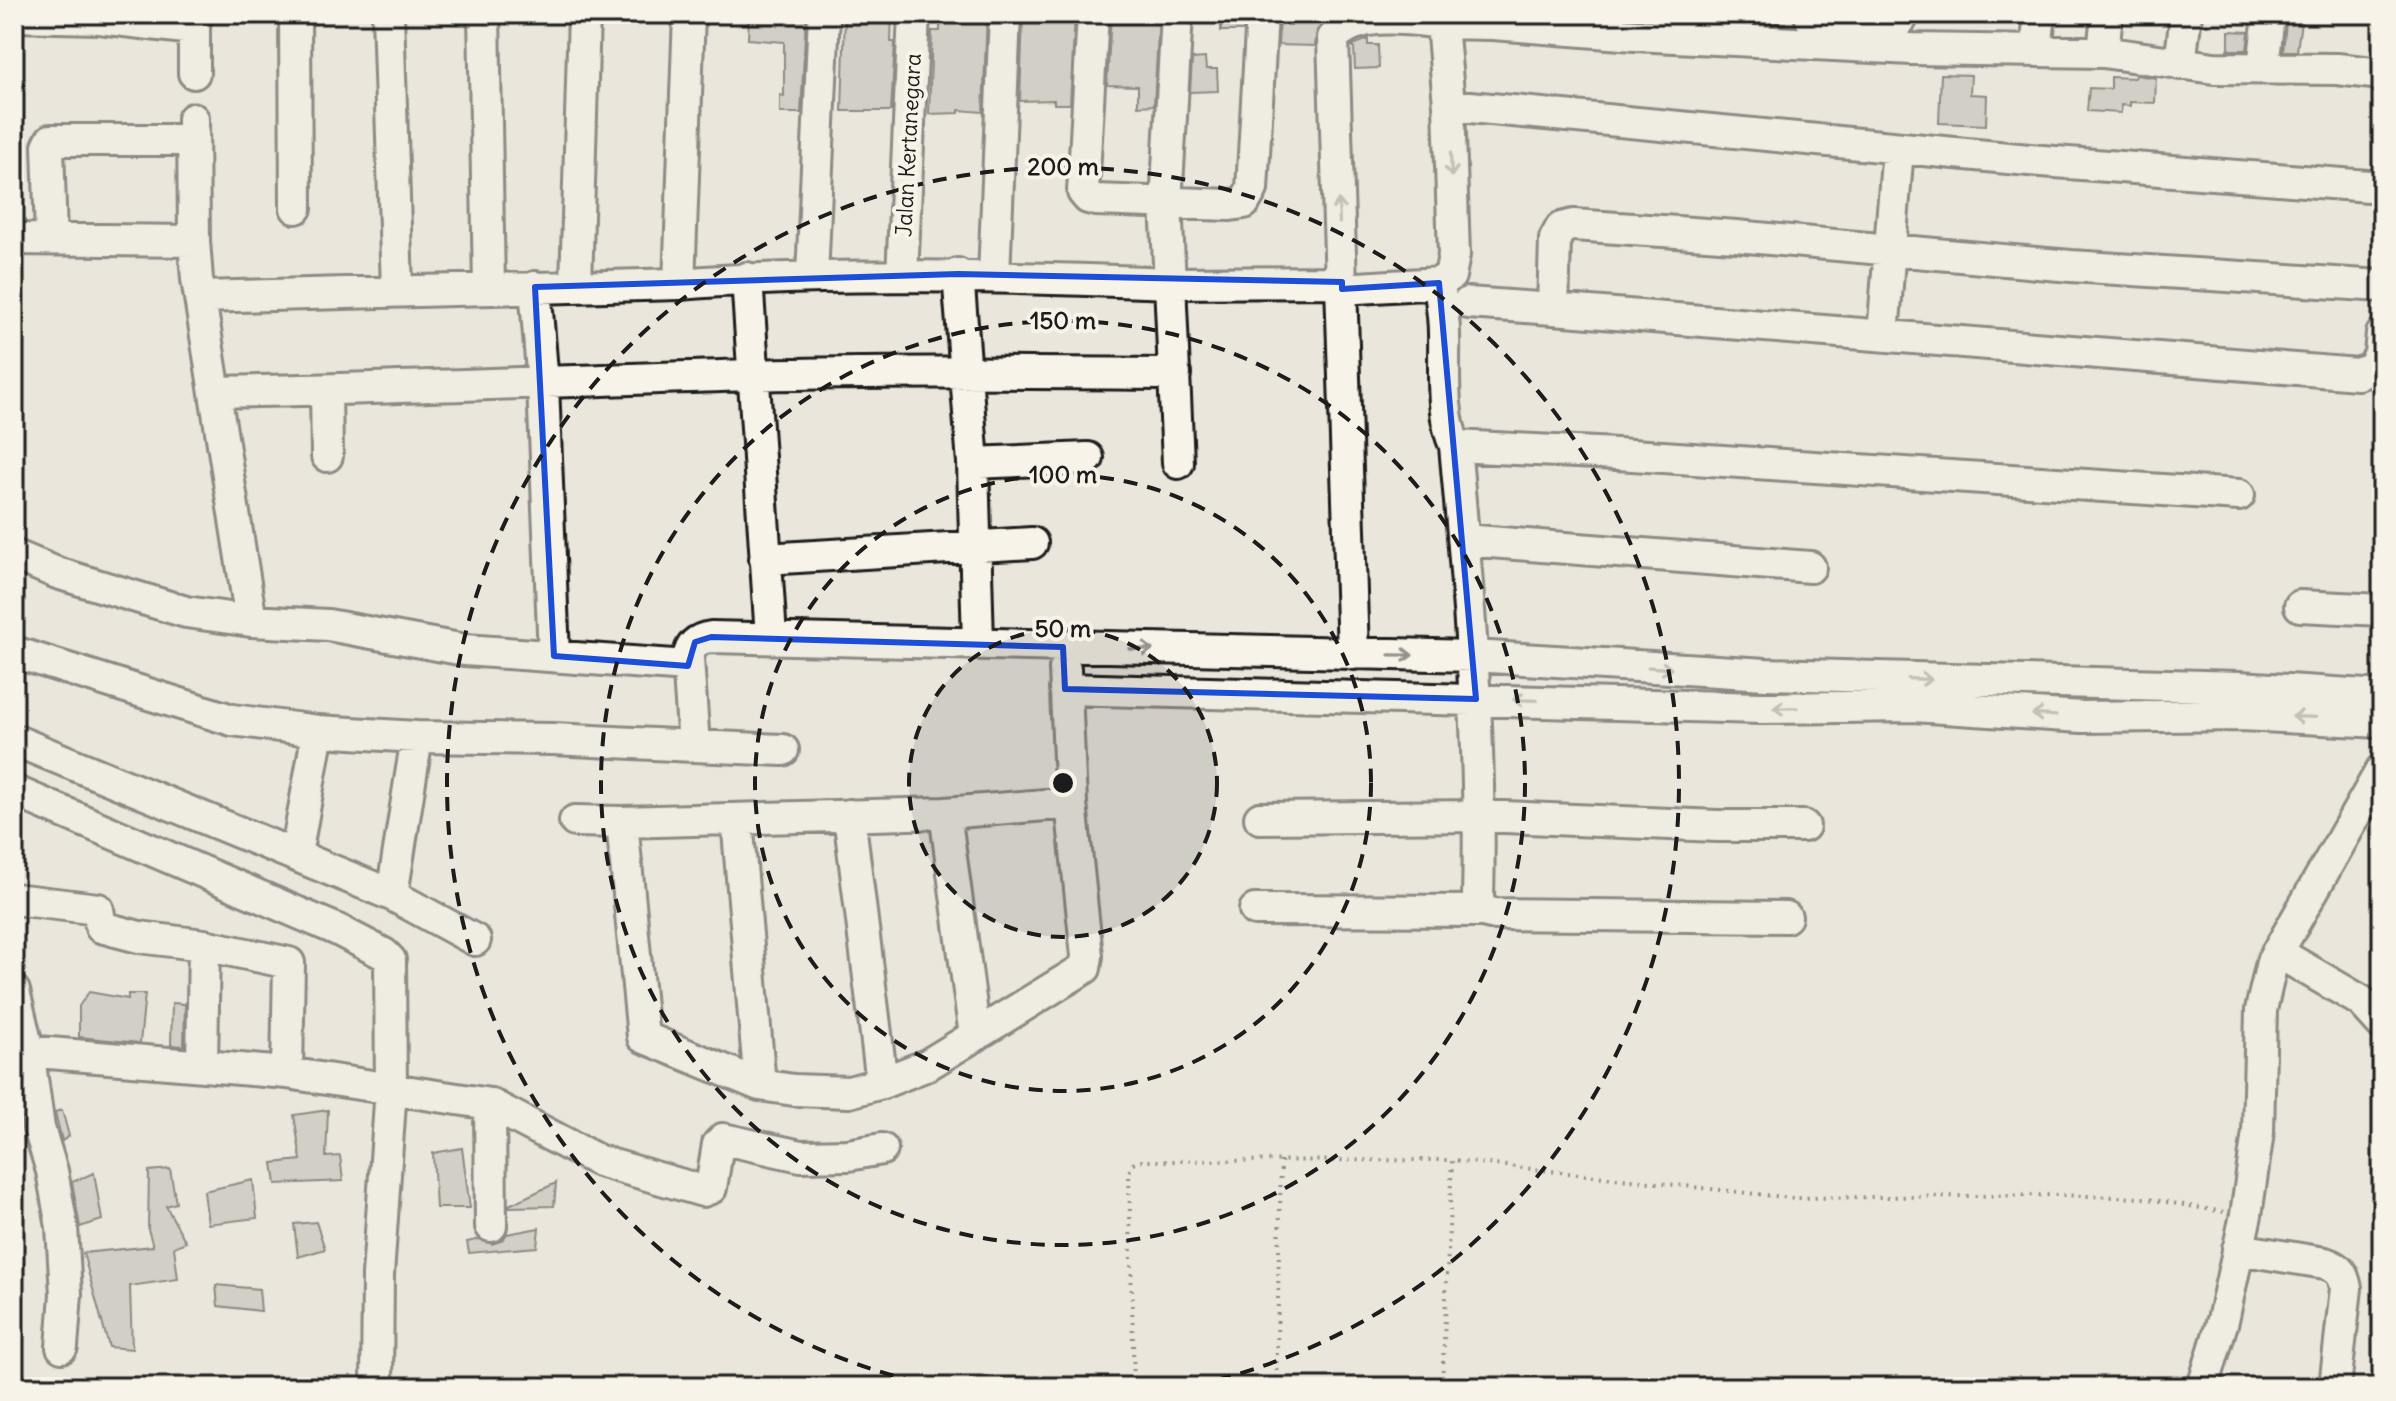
<svg xmlns="http://www.w3.org/2000/svg" width="2396" height="1401" font-family="Delius,sans-serif">
<style>
.building{fill:#b6b4ac;stroke:#1c1c1c;stroke-width:2}
.lines{fill:none;stroke-linecap:round;stroke-linejoin:round}
.minor-casing{stroke:#1c1c1c;stroke-width:36}
.path{stroke:#1c1c1c;stroke-width:4;stroke-dasharray:2 6;stroke-linecap:butt}
.minor{stroke:#f7f3e8;stroke-width:30}
.oneway{stroke:#94928c}
.marked{fill:none;stroke:#1d4ed8;stroke-width:6;stroke-linejoin:round}
.ring{fill:none;stroke:#1c1c1c;stroke-width:4;stroke-dasharray:14 10}
.labels{text-anchor:middle;dominant-baseline:central;stroke-width:8;stroke-linejoin:round;paint-order:stroke}
.street-label{font-size:22px;fill:#1c1c1c;stroke:#f7f3e8}
.centre{fill:#1c1c1c;stroke:#f7f3e8;stroke-width:4}
.ring-label{font-size:24px;text-anchor:middle;font-weight:bold;fill:#1c1c1c;stroke:#f7f3e8;stroke-width:8;stroke-linejoin:round;paint-order:stroke}
</style>
<rect width="100%" height="100%" fill="#eae6dc"/>
<filter id="ink" filterUnits="userSpaceOnUse"><feTurbulence type="fractalNoise" baseFrequency=".0125" numOctaves="2"/><feDisplacementMap in="SourceGraphic" scale="16" xChannelSelector="R" yChannelSelector="G"/><feConvolveMatrix kernelMatrix="1 2 1 2 8 2 1 2 1" color-interpolation-filters="sRGB"/></filter>
<g filter="url(#ink)">
<path class="building" d="M749,14h57l-5,99h-21v-18l4,1v-54l-36,-3z
M892,14l-1,28h4l-4,69h-49l3,-96z
M940,14h47l-4,98 -24,-2v3l-30,1 3,-83h8z
M1023,14h52l-5,90h-16v-4l-34,1z
M1111,14h48l-5,91 -16,1v-20l-31,-1z
M1221,14h23l-1,17h-22z
M1280,14h54l-17,16 -2,16 -37,-1z
M1638,14l147,9v2l-147,-8z
M2287,14h15l-5,37h-14z
M2229,31l20,1 -2,18h-20l2,-2z
M1368,39v6h10l1,23 -24,1 -1,-22 -3,-1z
M1205,58l1,11h11l1,22 -28,1 2,-33z
M1941,74l30,1 -1,19 17,1 -1,30 -47,-2z
M2136,75l20,3 -1,25 -25,-1v4l-9,-1v8l-34,-2 2,-23 22,1v-12l24,1z
M89,992l39,7v-5h17l-5,49 -61,-6v-31z
M172,1003l13,1 -1,42 -13,-1z
M62,1110l7,26 -7,5 -7,-29z
M328,1110l-2,47 14,-1 3,25 -67,3 -3,-21 28,-3 -7,-45z
M462,1148l8,60h-34l-3,-55z
M170,1169l6,34 -10,3 20,36 -12,5 4,32 -48,7 2,63 -23,-2 -26,-94 70,-7 -5,-17 1,-58z
M94,1173l8,47 -22,7 -8,-45z
M253,1180l4,38 -49,6 -4,-33z
M556,1183l-2,23 -45,1v-2z
M316,1222l9,27 -27,8 -4,-33z
M539,1228l-2,19 -68,6 -2,-11 13,-3 12,5 9,-3 6,-7z
M216,1285l43,4 2,22 -43,-5z"/>
<g class="lines">
<g class="minor-casing">
<path id="minor" d="M295,14l1,194
M388,14l9,275
M484,14l5,273
M1093,14l-10,178 5,6 8,2 134,5 14,-2 8,-14 10,-175
M2107,14l-4,38 111,16 123,1 45,5
M14,16l85,2 95,11 1,-15
M1811,19c21,4 59,14 79,8 8,-2 11,-7 14,-13
M1442,23l51,1 142,11 277,14 191,3
M2036,50l4,-36
M2180,64l6,-50
M2263,68l6,-54
M194,73v-44
M1449,105l580,55 353,27
M193,119l1,122 3,38 54,342
M51,238l-3,-92 3,-6h142
M14,239l180,2
M958,274l15,189 5,180
M902,276l12,-262
M994,276l11,-262
M812,277l12,-263
M747,278l24,359
M1439,283c2,17 5,34 5,50 1,37 -4,79 11,113 14,151 27,301 23,453l4,12 13,3 291,3
M679,284l10,-270
M576,285l8,-271
M2382,286l-311,-20 -335,-30 -163,-11 -12,3 -6,11 -2,70 805,65 15,-6 7,-15 2,-19
M535,287l8,97 11,272
M1342,289l97,-6 11,-7 4,-21 -5,-150 -7,-82c-35,-4 -83,-13 -109,15l20,616
M200,297l479,-13c164,-13 327,-7 491,-1l-4,-80 11,-189
M1468,303l85,6
M1883,335l15,-187
M326,390l1,66
M215,392c181,-3 361,-12 541,-17 139,-4 279,-2 419,-1
M1455,446l162,8 622,41
M973,463l115,-5
M1178,463l-8,-180 172,-1
M1464,540l346,27
M14,555l43,18 129,39 65,9 77,4 137,25 223,16
M765,559l267,-16
M2300,606l82,4
M14,652l218,68 86,11 99,6 136,2 141,7 -6,-87c2,-14 8,-20 23,-22l762,19 293,18 473,13 143,9
M1065,669l6,134
M1065,689l696,19 152,-2 169,11 159,-2 141,7
M14,740l378,155 83,45
M694,746l89,4
M14,791l324,139 46,24 6,6 1,128 -13,187 -1,112
M1071,803l16,153 -2,12 -158,97 -45,18 -33,9 -55,-2 -34,-5 -117,-48 -21,-215 323,-9z
M945,813l30,223
M849,815l33,268
M1260,818l220,-2 238,10h86
M737,820l23,265
M575,821l47,1
M296,855l22,-124
M392,895l25,-158
M14,899l84,10 3,18 38,10 65,8 -2,120
M1255,910l227,1
M204,945l85,18 -2,110
M2277,952l84,49 21,23
M14,991l14,59 11,78 13,43 10,56 4,67 -4,53
M14,1050l273,23 203,31 109,57 104,30 8,-3 7,-44 5,-5 78,17 47,-1 34,-6
M490,1104l1,122
M2238,1249l87,14c15,5 18,10 21,25l-11,99
M2203,1387l20,-67 23,-105 12,-83 3,-122 11,-48 110,-193"/>
</g>
<path class="path" d="M1134,1387l-5,-215 4,-8 9,-3 310,-1
M1276,1387l5,-226
M1442,1387l10,-227 340,38 267,-3 84,3 81,14"/>
<use href="#minor" class="minor"/>
</g>
<defs><path id="oneway-shaft" d="M-6 0H5M1.5-3L5.5 0L1.5 3" fill="none" stroke-width="1.6" stroke-linecap="round" stroke-linejoin="round" transform="scale(2)"/></defs>
<g class="oneway">
<use href="#oneway-shaft" transform="translate(1451 165) rotate(88)"/>
<use href="#oneway-shaft" transform="translate(1339 211) rotate(-92)"/>
<use href="#oneway-shaft" transform="translate(1141 649) rotate(1)"/>
<use href="#oneway-shaft" transform="translate(1401 655) rotate(1)"/>
<use href="#oneway-shaft" transform="translate(1660 668) rotate(4)"/>
<use href="#oneway-shaft" transform="translate(1920 679) rotate(2)"/>
<use href="#oneway-shaft" transform="translate(1525 700) rotate(-178)"/>
<use href="#oneway-shaft" transform="translate(1785 708) rotate(179)"/>
<use href="#oneway-shaft" transform="translate(2044 715) rotate(-176)"/>
<use href="#oneway-shaft" transform="translate(2304 717) rotate(-178)"/>
</g>
</g>
<path d="M0 0H2396V1401H0ZM958,274l384,8v7l97,-6 37,416 -411,-10 -2,-42 -352,-10 -16,5 -7,24 -134,-10 -19,-369z" fill="#eae6dc" fill-opacity=".55" fill-rule="evenodd"/>
<path class="marked" d="M958,274l384,8v7l97,-6 37,416 -411,-10 -2,-42 -352,-10 -16,5 -7,24 -134,-10 -19,-369z"/>
<circle cx="1063" cy="783" r="154" fill="#1c1c1c" fill-opacity=".12"/>
<g class="ring">
<circle cx="1063" cy="783" r="154"/>
<circle cx="1063" cy="783" r="308"/>
<circle cx="1063" cy="783" r="462"/>
<path d="M940 1387A616 616 0 1 1 1186 1387"/>
</g>
<g class="labels">
<g class="street-label">
<text transform="translate(908 145) rotate(-87)">Jalan Kertanegara</text>
</g>
</g>
<circle cx="1063" cy="783" r="12" class="centre"/>
<g class="ring-label">
<text x="1063" y="175">200 m</text>
<text x="1063" y="329">150 m</text>
<text x="1063" y="483">100 m</text>
<text x="1063" y="637">50 m</text>
</g>
<rect width="2396" height="1401" fill="none" stroke="#f7f3e8" stroke-width="48"/>
<rect x="24" y="24" width="2348" height="1353" fill="none" stroke="#1c1c1c" stroke-width="3" filter="url(#ink)"/>
</svg>
